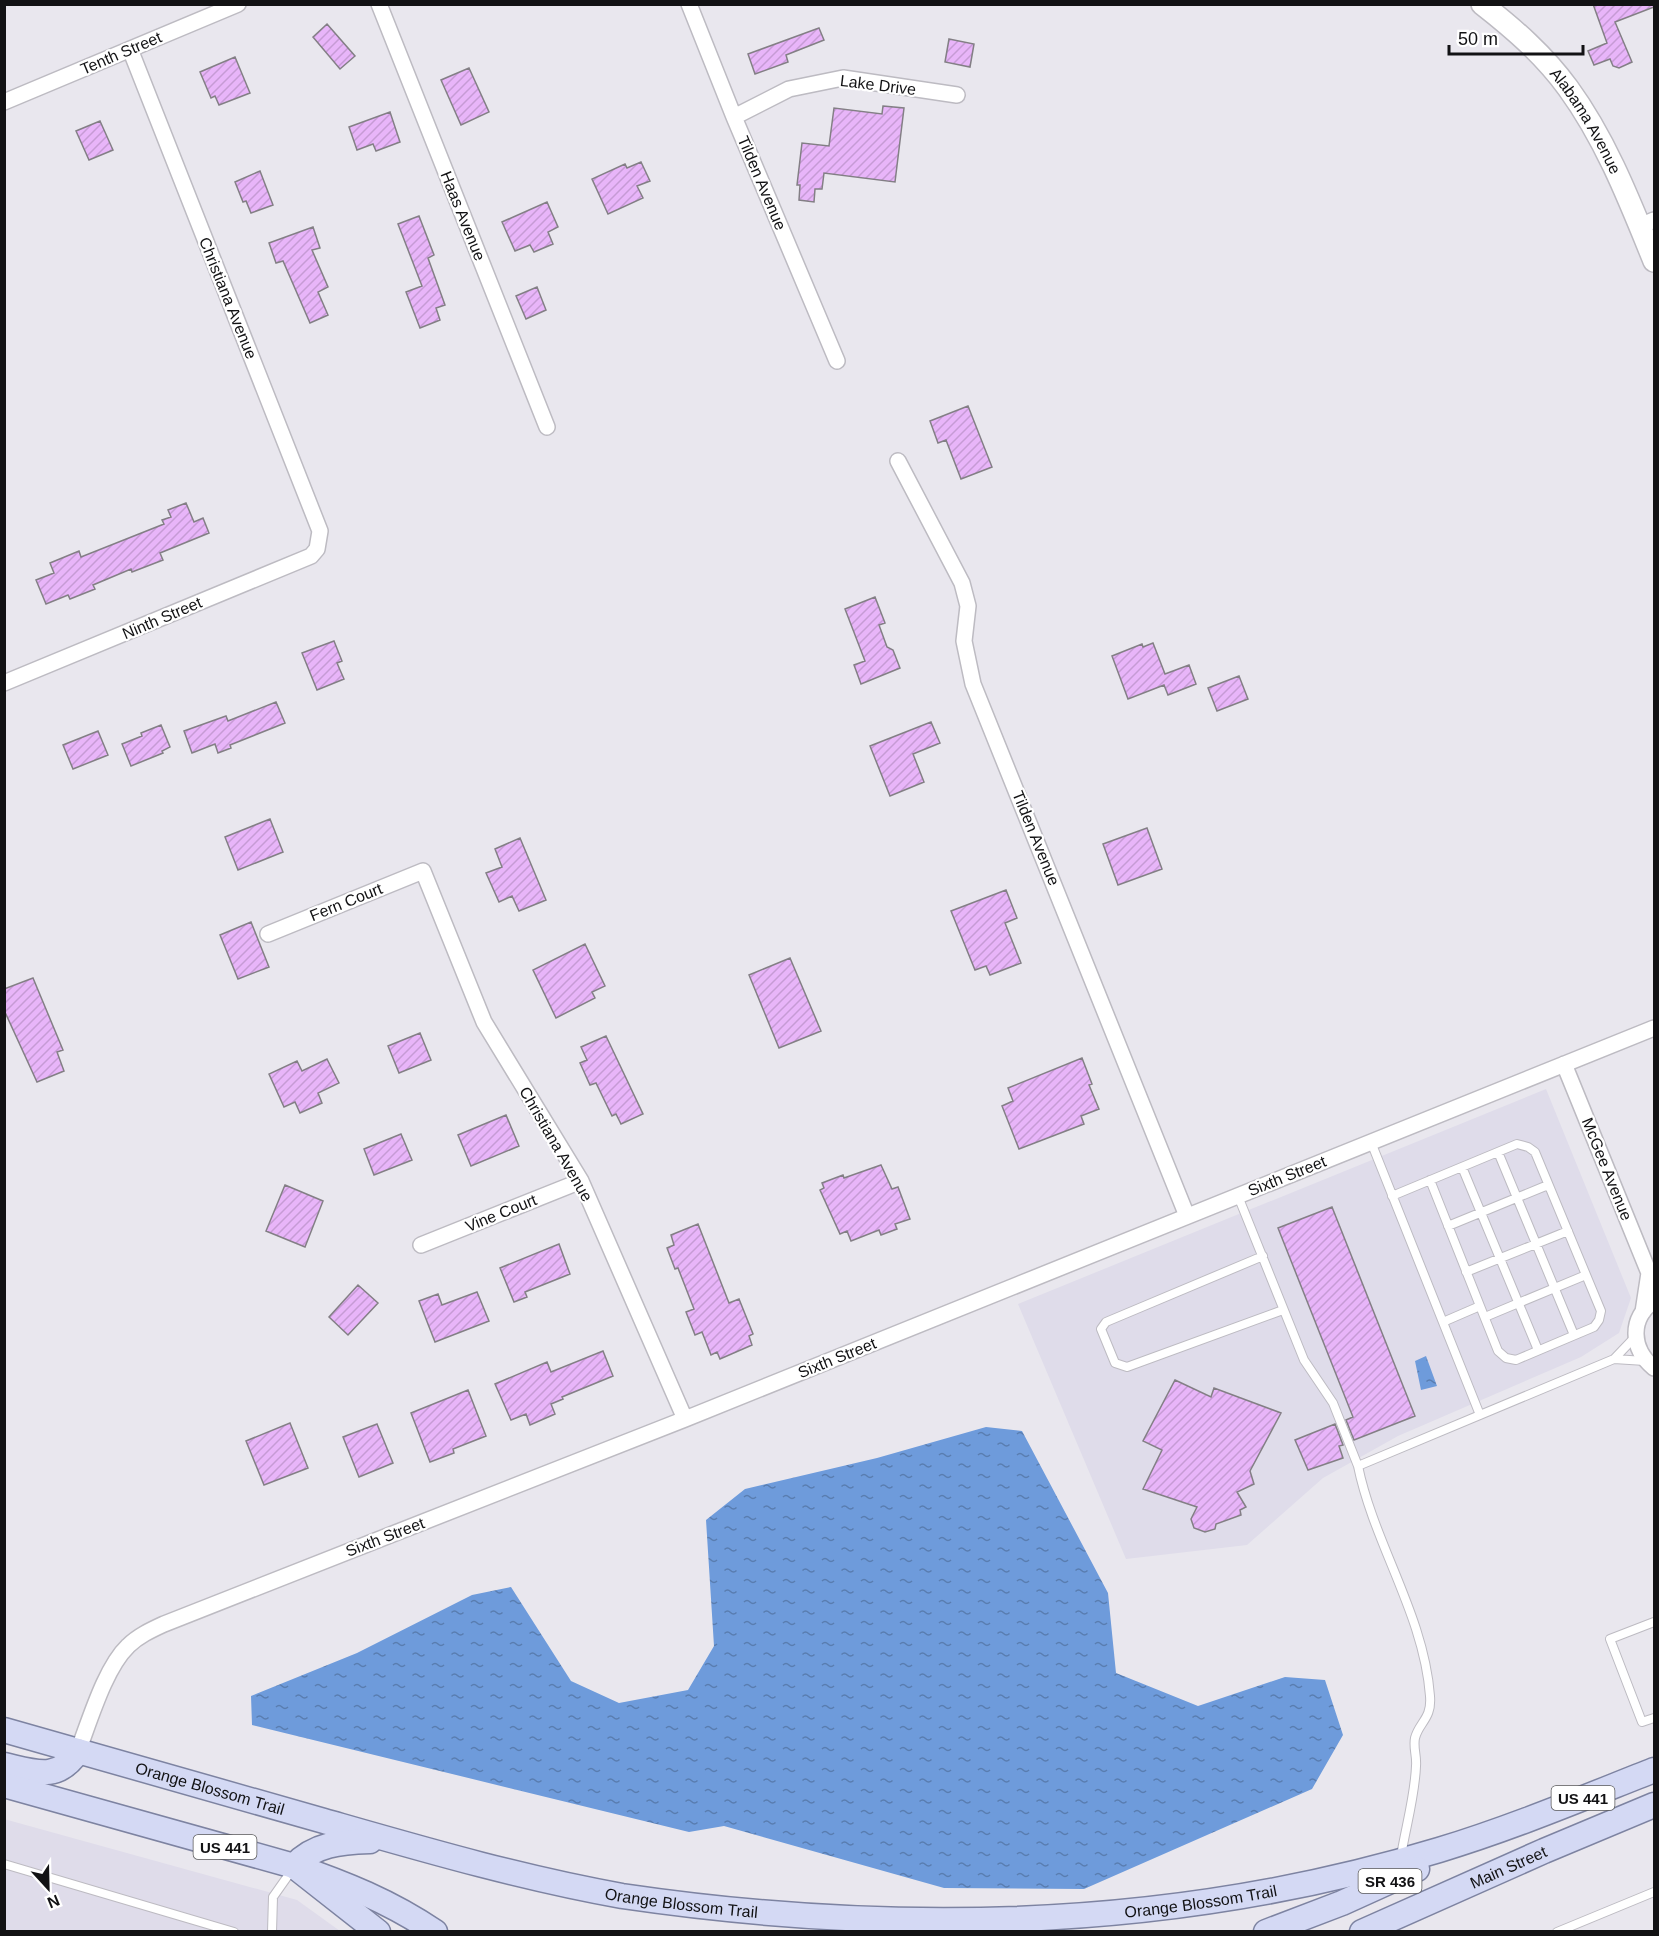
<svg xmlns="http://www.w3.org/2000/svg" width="1659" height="1936" font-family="Helvetica,sans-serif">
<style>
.built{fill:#dfdcea}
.water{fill:url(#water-ripples)}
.building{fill:url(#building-hatch);stroke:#837f85;stroke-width:1.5}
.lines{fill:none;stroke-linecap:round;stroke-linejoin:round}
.lane-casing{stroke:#bdbbc2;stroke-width:10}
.street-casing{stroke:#bdbbc2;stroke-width:18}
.secondary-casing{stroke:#bdbbc2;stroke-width:24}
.primary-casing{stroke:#7d83a1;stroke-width:27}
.lane{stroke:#fff;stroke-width:8}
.street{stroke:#fff;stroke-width:15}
.secondary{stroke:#fff;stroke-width:21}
.primary{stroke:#d4d9f4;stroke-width:24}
.labels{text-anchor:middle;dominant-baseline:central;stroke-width:4.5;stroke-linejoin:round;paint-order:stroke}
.shield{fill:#fff;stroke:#59595a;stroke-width:1.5}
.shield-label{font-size:15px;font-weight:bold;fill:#121214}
.street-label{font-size:16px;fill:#121214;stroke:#fff}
</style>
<defs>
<pattern id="water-ripples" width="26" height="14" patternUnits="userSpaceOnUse" patternTransform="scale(1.5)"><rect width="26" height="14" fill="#6e9bdb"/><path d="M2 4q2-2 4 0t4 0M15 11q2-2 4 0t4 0" fill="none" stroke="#597db0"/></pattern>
<pattern id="building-hatch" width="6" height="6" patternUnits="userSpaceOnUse" patternTransform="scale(1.5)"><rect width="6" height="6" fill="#e8b5f9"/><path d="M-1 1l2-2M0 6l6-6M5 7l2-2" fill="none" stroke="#c69bd5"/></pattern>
</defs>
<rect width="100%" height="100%" fill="#e9e7ee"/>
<path class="built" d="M1546,1089l85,209 -12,35 -38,24 -183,79 -75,42 -76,67 -121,14 -108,-255z
M4,1819l293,81 43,31h-335z"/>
<path class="water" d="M1426,1356l11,30 -16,4 -6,-29z
M986,1427l36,4 86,162 8,80 82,33 87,-29 40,3 18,55 -31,54 -228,100 -140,-1 -220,-62 -35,6 -437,-107 -1,-29 106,-43 115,-58 39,-8 60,94 48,22 69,-13 26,-44 -8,-126 39,-31 132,-31z"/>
<path class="building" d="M1593,4h61v3l-39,15 17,40 -13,6 -6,-2 -3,-7 -16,6 -6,-14 19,-8z
M327,24l28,32 -15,13 -27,-32z
M819,28l5,12 -38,15 2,7 -33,12 -7,-20z
M949,39l25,5 -4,23 -25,-5z
M235,57l15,36 -31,12 -4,-9 -4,2 -11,-26z
M469,68l20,44 -28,13 -20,-45z
M883,106l21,2 -9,74 -71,-9 -2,16h-7l-1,13 -15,-2 1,-15h-3l5,-42 27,3 5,-38 48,6z
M390,112l10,30 -24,9 -3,-7 -16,6 -8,-23z
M100,121l13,29 -24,10 -13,-29z
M641,162l9,19 -13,5 6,12 -35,16 -16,-35 33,-15 2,4z
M260,171l13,34 -22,8 -5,-12 -3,1 -8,-20z
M547,202l11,25 -10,5 5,12 -19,8 -4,-7 -15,6 -13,-29z
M419,216l15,39 -6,3 17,47 -9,3 4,12 -20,8 -14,-36 16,-6 -24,-62z
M313,227l7,21 -8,2 16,37 -10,5 10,23 -18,8 -27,-62 -7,2 -7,-20z
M537,287l9,23 -20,9 -10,-23z
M968,406l24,61 -31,12 -15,-39 -8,3 -8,-22z
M186,503l8,19 9,-4 6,15 -49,20 3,7 -31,12 -1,-3 -38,16 2,4 -25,10 -2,-4 -22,9 -10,-24 18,-7 -4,-10 29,-12 2,6 83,-33 -2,-4 9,-3 -3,-7z
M875,597l10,26 -6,2 8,22 6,3 7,18 -39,16 -7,-19 11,-4 -20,-52z
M334,641l8,20 -5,2 7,16 -27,11 -15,-37z
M1153,643l12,31 24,-9 7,19 -28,11 -4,-10 -36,14 -16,-43 30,-12 1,3z
M1239,676l9,23 -31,12 -9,-23z
M276,702l9,21 -55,22 1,3 -13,5 -3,-9 -23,9 -8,-22 42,-15 2,5z
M931,722l9,21 -27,11 11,28 -34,14 -20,-50z
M161,725l9,22 -8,4 1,2 -32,13 -9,-22 20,-8 -1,-3z
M98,731l10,24 -35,14 -10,-24z
M270,819l13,33 -45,18 -13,-33z
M1147,828l15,41 -44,16 -15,-41z
M520,838l26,62 -27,11 -7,-15 -13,6 -13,-29 16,-6 -7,-18z
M1006,890l11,28 -12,5 16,40 -31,12 -4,-9 -11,4 -24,-59z
M251,922l18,45 -31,12 -18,-44z
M585,944l20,42 -13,6 3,6 -39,20 -23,-48z
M790,958l31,73 -42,17 -30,-73z
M33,978l30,72 -6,2 7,19 -27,11 -33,-72v-21z
M420,1033l11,27 -32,13 -11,-27z
M606,1036l37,78 -22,10 -5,-10 -4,2 -16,-33 -6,2 -10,-22 7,-3 -6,-13z
M1082,1058l10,26 -3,1 10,24 -18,7 3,8 -65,25 -17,-43 11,-5 -5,-13z
M327,1059l12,24 -21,10 4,10 -22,10 -5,-11 -11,5 -15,-33 28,-13 5,10z
M506,1115l13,31 -48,20 -13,-31z
M401,1134l11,26 -38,15 -10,-26z
M881,1165l11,24 6,-2 12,32 -15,5 2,5 -16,6 -2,-5 -28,11 -4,-10 -7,3 -20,-44 4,-2 -2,-5 21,-8 1,3z
M285,1185l38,16 -18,46 -39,-16z
M1332,1207l83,209 -61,24 -8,-20 7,-3 -75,-189z
M698,1224l31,79 10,-4 14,35 -4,2 3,9 -32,14 -3,-7 -6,3 -9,-23 -7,3 -9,-23 8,-3 -16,-41 -3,1 -8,-21 7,-3 -3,-10z
M559,1244l11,30 -45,18 2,5 -13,5 -14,-34z
M358,1285l20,18 -30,32 -19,-18z
M477,1292l12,29 -54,21 -16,-41 19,-7 4,11z
M603,1351l10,25 -51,21 1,2 -12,5 4,10 -25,11 -4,-11 -15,6 -16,-36 52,-22 4,10z
M1175,1380l36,17 3,-9 67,25 -31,58 4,13 -17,8 9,15 -6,3 1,5 -25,9 -1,5 -10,3 -11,-4 -3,-9 6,-12 -54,-18 19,-39 -19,-9z
M468,1390l18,46 -33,13 1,4 -24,9 -19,-49z
M290,1423l18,45 -44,17 -18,-44z
M377,1424l16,39 -34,14 -16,-40z
M1335,1424l8,21 -4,1 4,12 -35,12 -13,-30z"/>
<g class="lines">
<g class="lane-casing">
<path id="lane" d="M1371,1142l109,273
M1498,1152l76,183
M1462,1167l76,183
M1430,1180l50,126
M1238,1196l66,164 29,43 25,63 256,-107 21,-22
M1392,1196l125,-52 11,3 7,5 66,159 -2,9 -5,7 -78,33 -10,-2 -8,-7 -18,-45 -37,16
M1448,1226l100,-41
M1263,1256l-157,66 -5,7 14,34 12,4 156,-57
M1466,1272l102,-41
M1485,1317l101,-42
M1614,1359l31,2
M1358,1466c16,78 66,149 72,230 2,23 -11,26 -15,42 -2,10 2,18 1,28 -1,29 -10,60 -15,90
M1654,1622l-44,17 32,83 12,-4
M4,1864l230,68
M272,1932l1,-35 19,-27
M1557,1932l97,-40"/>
</g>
<g class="street-casing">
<path id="street" d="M379,4l168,423
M689,4l45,113 103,244
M4,102l234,-98
M734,117l55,-28 54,-11 114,17
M1640,226l14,-6
M898,461l64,122 6,23 -4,35 9,43 214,532
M4,683l307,-127 6,-7 3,-18 -190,-482
M268,934l155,-63 61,151 97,159 104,238
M1564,1064l85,209 5,5
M421,1245l160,-64
M1654,1301c-25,18 -23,48 0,67
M1643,1312l6,-39
M78,1751c12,-31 27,-83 50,-105 10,-10 23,-16 36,-22l521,-205 969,-391"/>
</g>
<g class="secondary-casing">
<g id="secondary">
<path id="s1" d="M1482,4c32,25 62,51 86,84 38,52 62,114 86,173"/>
</g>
</g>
<g class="primary-casing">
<g id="primary">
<path id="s2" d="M4,1730c107,30 214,60 320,91 98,28 197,57 298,75 273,40 550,35 817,-46 73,-22 144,-52 215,-80"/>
<path d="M4,1765c31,7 54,17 74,-14"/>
<path d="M4,1785l290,81c50,17 97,36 141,66"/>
<path d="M370,1841c-29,1 -56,3 -76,25l84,66"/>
<path d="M1266,1932l76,-29 75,-34"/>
<path id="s3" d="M1362,1932l182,-81 110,-46"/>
</g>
</g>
<use href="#lane" class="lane"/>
<use href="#street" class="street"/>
<use href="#secondary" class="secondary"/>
<use href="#primary" class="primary"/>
</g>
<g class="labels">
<g class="shield">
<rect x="1551.5" y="1786" width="63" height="24" rx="4.5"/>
<rect x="193.5" y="1835" width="63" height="24" rx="4.5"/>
<rect x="1358.5" y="1869" width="63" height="24" rx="4.5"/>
</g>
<g class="shield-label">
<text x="1583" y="1798">US 441</text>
<text x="225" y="1847">US 441</text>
<text x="1390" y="1881">SR 436</text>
</g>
<g class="street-label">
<text transform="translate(121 53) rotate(-23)">Tenth Street</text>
<text transform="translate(878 85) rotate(7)">Lake Drive</text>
<text stroke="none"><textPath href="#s1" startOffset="158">Alabama Avenue</textPath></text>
<text transform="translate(762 183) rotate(67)">Tilden Avenue</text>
<text transform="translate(463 216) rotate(68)">Haas Avenue</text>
<text transform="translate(228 298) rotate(68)">Christiana Avenue</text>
<text transform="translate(162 618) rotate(-23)">Ninth Street</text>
<text transform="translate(1036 838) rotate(68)">Tilden Avenue</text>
<text transform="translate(346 902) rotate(-22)">Fern Court</text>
<text transform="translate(556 1144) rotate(60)">Christiana Avenue</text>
<text transform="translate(1607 1169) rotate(68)">McGee Avenue</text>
<text transform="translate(1287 1176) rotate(-22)">Sixth Street</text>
<text transform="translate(501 1213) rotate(-22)">Vine Court</text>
<text transform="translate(837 1358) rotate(-22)">Sixth Street</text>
<text transform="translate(385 1537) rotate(-21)">Sixth Street</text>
<text stroke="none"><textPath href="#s2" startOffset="214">Orange Blossom Trail</textPath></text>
<text stroke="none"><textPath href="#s3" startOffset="160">Main Street</textPath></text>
<text stroke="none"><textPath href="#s2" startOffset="1221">Orange Blossom Trail</textPath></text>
<text stroke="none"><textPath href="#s2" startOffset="700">Orange Blossom Trail</textPath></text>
</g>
</g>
<rect width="1659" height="1936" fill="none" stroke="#121214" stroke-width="12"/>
<g transform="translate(48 1888) rotate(158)" stroke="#ffffff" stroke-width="4.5" paint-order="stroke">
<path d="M0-4.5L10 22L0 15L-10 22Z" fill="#121214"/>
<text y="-9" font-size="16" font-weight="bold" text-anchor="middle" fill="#121214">N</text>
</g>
<path d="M1449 45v9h134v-9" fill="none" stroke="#121214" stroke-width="3"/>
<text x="1458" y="45" font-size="18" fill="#121214" stroke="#ffffff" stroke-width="4.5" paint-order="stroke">50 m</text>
</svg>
